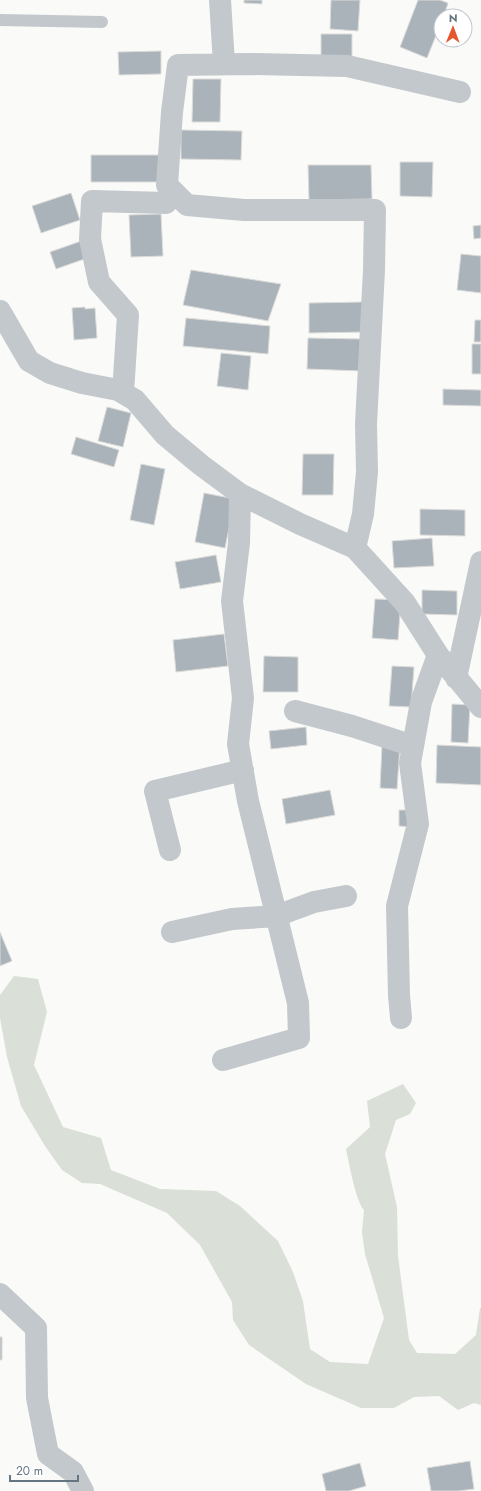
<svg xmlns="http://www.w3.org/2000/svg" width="481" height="1491" font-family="Jost,sans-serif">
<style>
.green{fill:#dadfd7}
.building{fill:#aab3b9;stroke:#dcdcda}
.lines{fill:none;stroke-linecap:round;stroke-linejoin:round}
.service{stroke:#c3c8cc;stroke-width:12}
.minor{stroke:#c3c8cc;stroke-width:22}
</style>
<rect width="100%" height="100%" fill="#fafaf8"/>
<path class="green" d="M14,976l24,3 9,33 -13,53 29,62 38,11 10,32 49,19 56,2 24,15 38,35 15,31 10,29 7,48 20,13 38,2 16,-46 -19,-64 -3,-22 2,-22c-8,-8 -15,-47 -18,-61l24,-22 -3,-26 36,-17 13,19 -6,11 -14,6 -11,34 12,53 1,49 11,84 8,13 38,1 21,-19 4,-27h1v97l-7,-2 -16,7 -19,-14 -25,1 -20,11h-33l-55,-24 -57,-39 -16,-25 -1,-18 -32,-57 -33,-32 -67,-29 -18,-1 -20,-13 -17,-24 -24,-40 -14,-49 -7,-39v-23z"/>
<path class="building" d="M244,0h18v4l-18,-1z
M331,0h29l-2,31 -28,-2z
M418,0h22l8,3 -4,13h-3v7l-14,35 -27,-11z
M321,34h31v25h-31z
M161,51v23l-42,1 -1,-23z
M193,79h28l-1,43h-28z
M181,130l61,1 -1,29 -60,-1z
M91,155h75v27h-75z
M400,162h33l-1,35 -32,-1z
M308,165h63l1,34 -63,1z
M71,193l9,27 -39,13 -9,-27z
M161,214l2,42 -32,1 -2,-42z
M481,225v13l-7,1 -1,-13z
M84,240l6,17 -34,12 -6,-17z
M461,254l20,2v37l-24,-3z
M191,270l90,14 -13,37 -85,-16z
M364,302l1,30 -56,1v-30z
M85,307v2l10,-1 2,30 -23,2 -2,-32z
M186,318l84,8 -2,28 -85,-8z
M475,320h6v22h-7z
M308,338l54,1v32l-55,-2z
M472,344h9v30h-9z
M221,353l30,3 -3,34 -31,-4z
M443,389l38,1v16l-38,-1z
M107,407l24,6 -8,34 -25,-6z
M76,437l43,13 -5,17 -43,-13z
M303,454h31l-1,41h-31z
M141,464l24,5 -11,56 -24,-5z
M204,493l31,6 -10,49 -30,-6z
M420,509l45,1v26l-45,-1z
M432,538l2,28 -40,2 -2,-27z
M216,555l5,27 -41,7 -5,-27z
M422,590l35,1v24l-35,-1z
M375,599l26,1 -3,40 -26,-2z
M224,634l4,32 -52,6 -3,-32z
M264,656l34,1v35h-35z
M392,666l22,1 -3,40 -22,-1z
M452,704l18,1 -2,38 -17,-1z
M306,727l1,18 -36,4 -2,-18z
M382,745l18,1 -3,43 -17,-1z
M437,745l44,2v38l-45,-2z
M330,790l5,25 -49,9 -4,-25z
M399,810h14v17l-14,-1z
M0,932l12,29 -12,5z
M0,1337h2v23h-2z
M470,1461l4,28 -16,2h-27l-4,-23z
M360,1463l6,23 -17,5h-23l-4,-17z"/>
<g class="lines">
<path class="service" d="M0,20l102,2"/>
<path class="minor" d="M220,0l4,64
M0,311l29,50 21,12 32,10 36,7 17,10 30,35 36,30 39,29 60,30 55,24 50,55 33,52 43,52
M123,393l5,-78 -29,-33 -9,-43 2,-38 74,2 7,-12
M355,548l8,-34 4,-42 -1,-48 8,-154 1,-60h-131l-57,-5 -20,-20 5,-73 6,-47 72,-1 97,2 113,26
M456,678l25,-116
M295,711l57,15 61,20
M170,850l-15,-59 88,-21
M172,932l60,-13 44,-3 38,-14 32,-6
M401,1018l-2,-23 -2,-89 21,-82 -8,-61 11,-61 17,-47
M223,1060l76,-22 -1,-35 -50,-202 -10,-57 5,-46 -11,-97 7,-58 1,-49
M0,1294l36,34 1,70 11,56 25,18 10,19"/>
</g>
<g transform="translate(453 28) rotate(1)"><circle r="19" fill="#ffffff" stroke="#c1c8cd"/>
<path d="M0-3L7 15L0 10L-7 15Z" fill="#e4572e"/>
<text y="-6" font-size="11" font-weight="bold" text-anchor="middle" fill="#657683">N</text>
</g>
<path d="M10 1475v6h68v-6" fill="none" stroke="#657683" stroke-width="2"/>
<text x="16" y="1475" font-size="12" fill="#657683" stroke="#ffffff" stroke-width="3" paint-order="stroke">20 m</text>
</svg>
